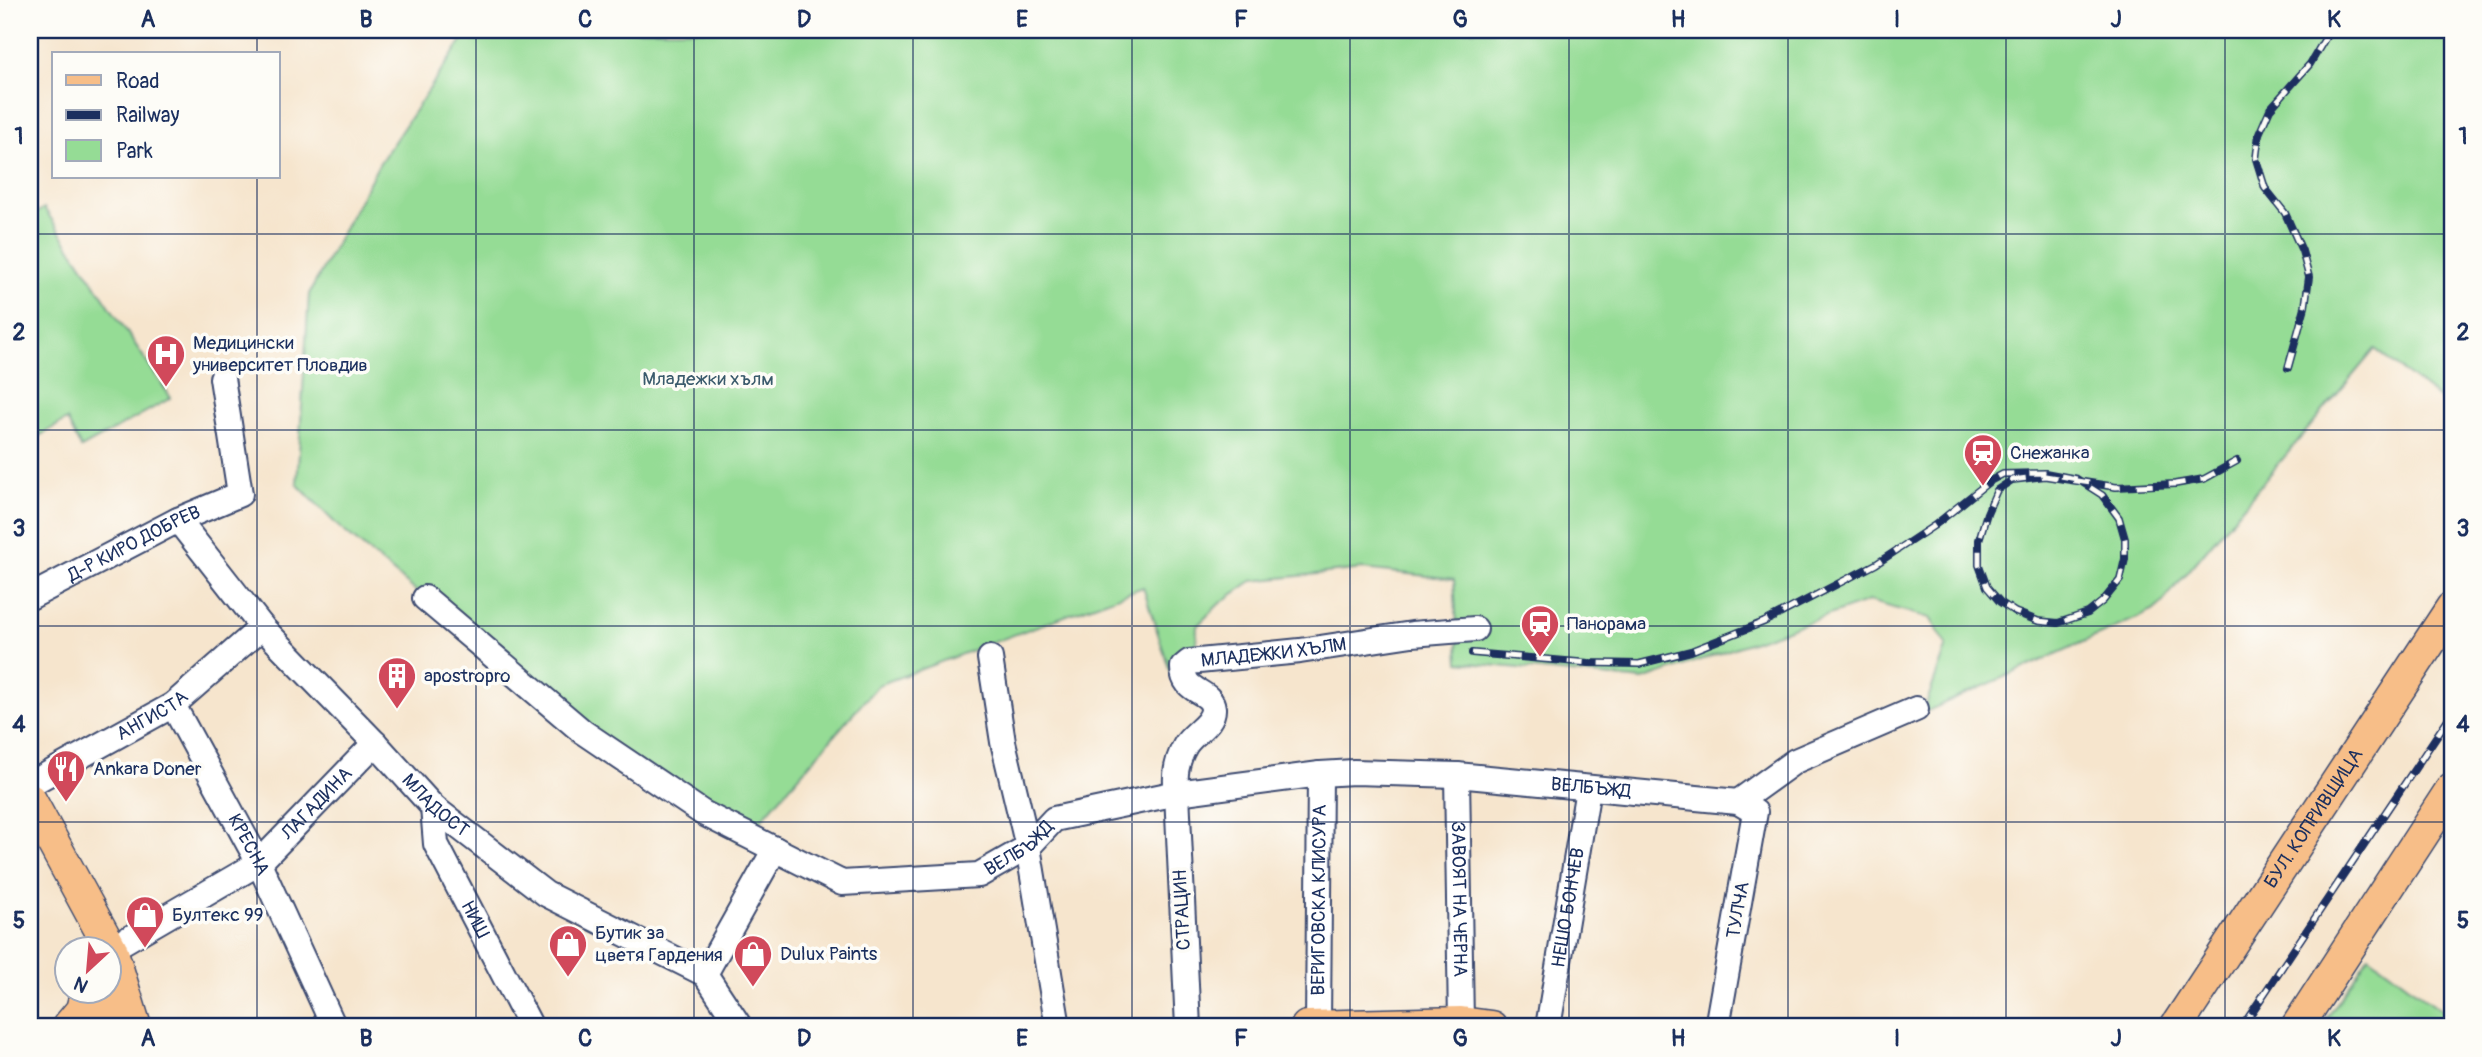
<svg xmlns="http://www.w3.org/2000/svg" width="2482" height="1057" font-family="Pangolin,sans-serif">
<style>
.green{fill:#95dc95;stroke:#58867a;stroke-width:2}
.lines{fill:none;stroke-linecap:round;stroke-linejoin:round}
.minor-casing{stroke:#3c4a6f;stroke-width:28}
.major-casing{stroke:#3c4a6f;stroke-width:35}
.minor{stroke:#fff;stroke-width:24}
.major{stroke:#f7be88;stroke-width:32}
.rail-casing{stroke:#1b2f5e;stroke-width:8}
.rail{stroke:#fdfcf7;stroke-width:5;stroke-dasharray:16;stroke-linecap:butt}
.grid{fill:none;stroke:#1b2f5e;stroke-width:2;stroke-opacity:0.55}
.labels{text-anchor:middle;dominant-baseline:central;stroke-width:7;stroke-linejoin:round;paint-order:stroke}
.poi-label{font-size:19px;fill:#1b2f5e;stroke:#fdfcf7;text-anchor:start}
.park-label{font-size:19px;fill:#3a5a6c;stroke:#fdfcf7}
.street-label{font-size:19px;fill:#1b2f5e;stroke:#fdfcf7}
.neatline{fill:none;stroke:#1b2f5e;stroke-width:2.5}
.grid-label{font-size:23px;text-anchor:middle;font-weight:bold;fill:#1b2f5e}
</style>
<rect width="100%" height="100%" fill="#fdfcf7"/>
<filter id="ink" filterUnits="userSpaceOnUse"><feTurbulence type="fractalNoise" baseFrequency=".0143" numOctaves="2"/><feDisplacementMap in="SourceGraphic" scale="14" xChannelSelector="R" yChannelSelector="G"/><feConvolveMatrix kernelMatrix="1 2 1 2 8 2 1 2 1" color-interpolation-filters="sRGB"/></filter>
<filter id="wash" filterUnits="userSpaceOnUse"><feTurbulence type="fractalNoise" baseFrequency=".00686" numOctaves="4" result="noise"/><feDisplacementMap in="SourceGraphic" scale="28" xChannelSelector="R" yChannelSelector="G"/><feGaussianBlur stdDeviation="1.57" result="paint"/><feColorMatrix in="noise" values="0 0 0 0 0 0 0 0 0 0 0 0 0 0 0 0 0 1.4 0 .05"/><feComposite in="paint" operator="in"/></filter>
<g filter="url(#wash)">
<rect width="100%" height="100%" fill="#f6e5cd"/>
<path class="green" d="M469,30h1983v379l-77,-60 -214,255 -8,7 -230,102 24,-68 -17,-27 -61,-17 -226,79 -184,-18 -5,-83 -91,-10 -111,12 -33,23 -22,22 -1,24 -26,21 -27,-84 -265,98 -137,158 -168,-121 -235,-196 -41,-42 12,-190 70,-130z
M44,208l127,190 -90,50 -14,-28 -37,21v-224z
M2369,956l83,62v9h-131z"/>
</g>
<g filter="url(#ink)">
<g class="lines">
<g class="minor-casing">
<g id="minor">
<path id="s1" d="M178,520l84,107 113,116 58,64 113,87 159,80 35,53"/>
<path id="s2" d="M30,597l148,-77 62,-26 -18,-116"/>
<path id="s3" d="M425,598l158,134 120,81 139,70 137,-8 49,-28 26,-28 123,-26 143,-19 34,-2 103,3 281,27 17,10 -38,215"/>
<path d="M990,658l13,84 25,105 30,180"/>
<path id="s4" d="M173,705l86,158 75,164"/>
<path id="s5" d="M1457,775l4,248"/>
<path id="s6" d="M30,784l143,-79 89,-78"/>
<path d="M1738,802l57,-41 121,-52"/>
<path id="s7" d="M433,807l3,37 95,183"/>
<path id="s8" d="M111,949l148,-86 116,-120"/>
<path d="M705,974l70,-125"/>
<path id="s9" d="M1318,1026l2,-252"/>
<path id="s10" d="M1188,1027l-11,-234c-3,-17 -1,-31 8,-47 7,-13 29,-22 28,-38 -2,-19 -31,-14 -30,-41l6,-5 111,-11 112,-17 63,-5"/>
<path id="s11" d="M1548,1027l40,-238"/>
</g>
</g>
<g class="major-casing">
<g id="major">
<path d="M30,800l81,149 24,78"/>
<path d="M100,990l7,37"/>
<path d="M68,1027l14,-17 5,-20"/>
<path d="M1307,1027l154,-4 30,4"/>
<path id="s12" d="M2176,1027l276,-419"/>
<path d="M2297,1027l155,-238"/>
</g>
</g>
<use href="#minor" class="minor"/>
<use href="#major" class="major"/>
<g class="rail-casing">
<path id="rail" d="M2288,368l17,-61 4,-30 -7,-26 -17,-38 -20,-25 -9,-29 3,-25 11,-25 40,-45 20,-34
M1472,653l117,10 50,1 52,-13 73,-29 112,-58 59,-39 55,-44 13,-7 42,-1 32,6 25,16 17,23 6,21v20l-5,21 -17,21 -15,12 -30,10 -20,-2 -23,-9 -15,-10 -13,-15 -8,-22v-25l8,-27 10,-23 15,-10 33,-4 32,5 39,6 59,-3 29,-5 33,-18
M2242,1027l210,-314"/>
</g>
<use href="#rail" class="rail"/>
</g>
</g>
<path class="grid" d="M257,30v24M476,30v997M694,30v997M913,30v997M1132,30v997M1350,30v997M1569,30v997M1788,30v997M2006,30v997M2225,30v997M257,177v850M30,234h2422M30,430h2422M30,626h2422M30,822h2422"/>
<defs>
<g id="hospital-pin" transform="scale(2.0125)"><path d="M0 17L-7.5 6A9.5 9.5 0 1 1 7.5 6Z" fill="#d1495b" stroke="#fdfcf7"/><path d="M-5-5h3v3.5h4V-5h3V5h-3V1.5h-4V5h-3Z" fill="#fff"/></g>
<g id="station-pin" transform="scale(2.0125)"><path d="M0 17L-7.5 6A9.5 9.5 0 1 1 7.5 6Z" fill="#d1495b" stroke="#fdfcf7"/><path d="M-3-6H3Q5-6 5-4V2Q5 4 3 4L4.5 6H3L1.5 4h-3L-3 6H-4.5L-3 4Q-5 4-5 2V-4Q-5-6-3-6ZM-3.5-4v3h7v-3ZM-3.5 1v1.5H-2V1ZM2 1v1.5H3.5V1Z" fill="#fff"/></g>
<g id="building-pin" transform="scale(2.0125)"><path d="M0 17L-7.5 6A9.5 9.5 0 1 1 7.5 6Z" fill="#d1495b" stroke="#fdfcf7"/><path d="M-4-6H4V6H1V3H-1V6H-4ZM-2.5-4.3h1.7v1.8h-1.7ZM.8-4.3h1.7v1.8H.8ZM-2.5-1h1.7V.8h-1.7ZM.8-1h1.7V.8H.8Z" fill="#fff"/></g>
<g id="restaurant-pin" transform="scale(2.0125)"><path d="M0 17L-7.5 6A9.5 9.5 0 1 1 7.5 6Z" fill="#d1495b" stroke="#fdfcf7"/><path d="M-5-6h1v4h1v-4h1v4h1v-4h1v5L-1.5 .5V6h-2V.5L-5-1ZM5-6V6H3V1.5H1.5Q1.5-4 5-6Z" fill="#fff"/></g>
<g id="shop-pin" transform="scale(2.0125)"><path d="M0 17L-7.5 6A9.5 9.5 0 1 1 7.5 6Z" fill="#d1495b" stroke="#fdfcf7"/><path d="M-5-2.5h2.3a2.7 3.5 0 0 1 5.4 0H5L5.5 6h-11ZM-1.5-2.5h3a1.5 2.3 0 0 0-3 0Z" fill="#fff"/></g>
</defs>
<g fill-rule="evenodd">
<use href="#hospital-pin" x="166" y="354"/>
<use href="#station-pin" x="1983" y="453"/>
<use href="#station-pin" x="1540" y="624"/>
<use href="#building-pin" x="397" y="676"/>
<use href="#restaurant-pin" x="66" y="769"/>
<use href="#shop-pin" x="145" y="915"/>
<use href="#shop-pin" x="568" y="944"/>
<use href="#shop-pin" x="753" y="954"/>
</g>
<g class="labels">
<g class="poi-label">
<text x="193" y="343">Медицински<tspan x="193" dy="22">университет Пловдив</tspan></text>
<text x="2010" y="453">Снежанка</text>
<text x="1567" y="624">Панорама</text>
<text x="424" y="676">apostropro</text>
<text x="93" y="769">Ankara Doner</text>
<text x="172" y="915">Бултекс 99</text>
<text x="595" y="933">Бутик за<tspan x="595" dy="22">цветя Гардения</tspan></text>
<text x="780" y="954">Dulux Paints</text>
</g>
<g class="park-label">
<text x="708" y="379">Младежки хълм</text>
</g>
<g class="street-label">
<text stroke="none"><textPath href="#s2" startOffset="117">Д-Р КИРО ДОБРЕВ</textPath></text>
<text stroke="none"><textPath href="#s10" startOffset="478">МЛАДЕЖКИ ХЪЛМ</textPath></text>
<text stroke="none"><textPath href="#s6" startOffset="140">АНГИСТА</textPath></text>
<text stroke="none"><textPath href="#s3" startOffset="1281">ВЕЛБЪЖД</textPath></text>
<text stroke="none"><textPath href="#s8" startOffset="254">ЛАГАДИНА</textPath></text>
<text stroke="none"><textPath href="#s1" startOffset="385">МЛАДОСТ</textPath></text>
<text stroke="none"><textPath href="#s12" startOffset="250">БУЛ. КОПРИВЩИЦА</textPath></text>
<text stroke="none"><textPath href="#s4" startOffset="159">КРЕСНА</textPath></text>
<text stroke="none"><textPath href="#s3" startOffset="693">ВЕЛБЪЖД</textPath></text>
<text stroke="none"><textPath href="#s5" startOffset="124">ЗАВОЯТ НА ЧЕРНА</textPath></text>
<text stroke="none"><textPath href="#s9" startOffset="126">ВЕРИГОВСКА КЛИСУРА</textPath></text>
<text stroke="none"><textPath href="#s11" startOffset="121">НЕШО БОНЧЕВ</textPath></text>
<text transform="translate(1182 910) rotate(-93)">СТРАЦИН</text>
<text transform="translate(1738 910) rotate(-80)">ТУЛЧА</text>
<text stroke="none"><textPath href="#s7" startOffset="122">НИШ</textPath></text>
</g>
</g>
<rect width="2482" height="1057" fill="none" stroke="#fdfcf7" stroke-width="77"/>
<rect x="52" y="52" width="228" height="126" fill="#fdfcf7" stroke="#a3aaba" stroke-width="2"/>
<rect x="66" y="75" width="35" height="10" fill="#f7be88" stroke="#a3aaba" stroke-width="2"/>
<text x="116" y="88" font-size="21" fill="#1b2f5e">Road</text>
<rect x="66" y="110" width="35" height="10" fill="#1b2f5e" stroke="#a3aaba" stroke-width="2"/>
<text x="116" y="122" font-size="21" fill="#1b2f5e">Railway</text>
<rect x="66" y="140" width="35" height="21" fill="#95dc95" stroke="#a3aaba" stroke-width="2"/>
<text x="116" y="158" font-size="21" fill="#1b2f5e">Park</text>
<g transform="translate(88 970) rotate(206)"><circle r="33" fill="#fdfcf7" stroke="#a3aaba" stroke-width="2"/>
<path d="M0-5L12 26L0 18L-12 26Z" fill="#d1495b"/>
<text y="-10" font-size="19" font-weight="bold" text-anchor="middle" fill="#1b2f5e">N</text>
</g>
<rect x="38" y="38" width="2406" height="980" class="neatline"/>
<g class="grid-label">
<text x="148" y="27">A</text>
<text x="366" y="27">B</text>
<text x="585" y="27">C</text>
<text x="804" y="27">D</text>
<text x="1022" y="27">E</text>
<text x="1241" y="27">F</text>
<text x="1460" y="27">G</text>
<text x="1678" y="27">H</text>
<text x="1897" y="27">I</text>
<text x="2116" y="27">J</text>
<text x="2334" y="27">K</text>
<text x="19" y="144">1</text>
<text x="2463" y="144">1</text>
<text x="19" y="340">2</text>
<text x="2463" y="340">2</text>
<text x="19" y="536">3</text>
<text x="2463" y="536">3</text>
<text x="19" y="732">4</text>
<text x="2463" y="732">4</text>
<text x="19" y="928">5</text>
<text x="2463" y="928">5</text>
<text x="148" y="1046">A</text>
<text x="366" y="1046">B</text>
<text x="585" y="1046">C</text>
<text x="804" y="1046">D</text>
<text x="1022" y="1046">E</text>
<text x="1241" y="1046">F</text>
<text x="1460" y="1046">G</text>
<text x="1678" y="1046">H</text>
<text x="1897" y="1046">I</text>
<text x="2116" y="1046">J</text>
<text x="2334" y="1046">K</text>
</g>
</svg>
